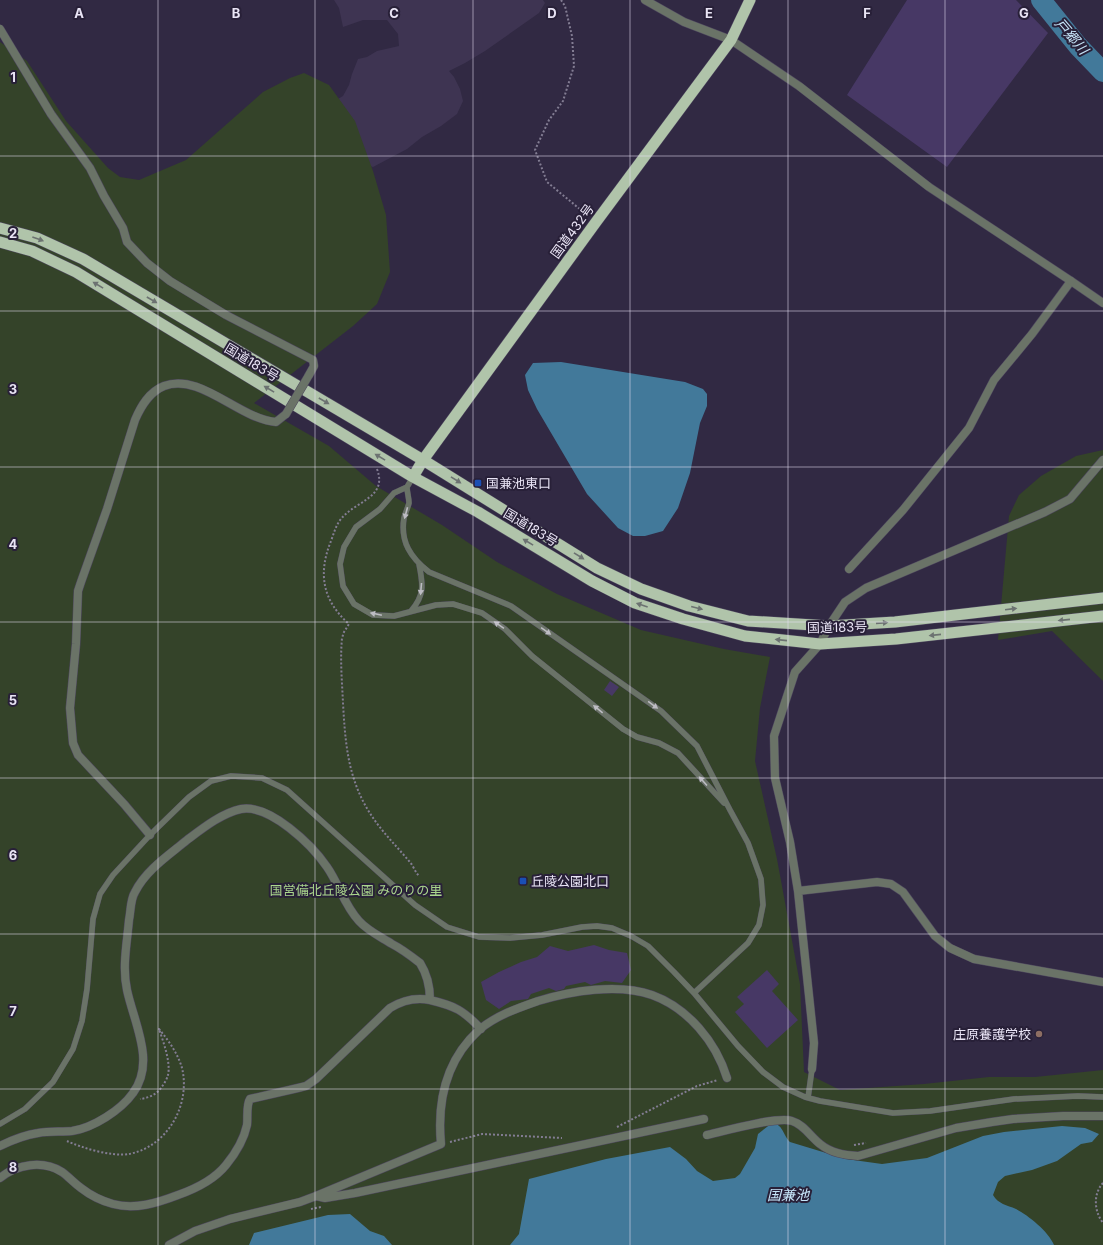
<svg xmlns="http://www.w3.org/2000/svg" width="1103" height="1245" font-family="Inter,'Noto Sans JP',sans-serif">
<style>
.built{fill:#3e3452}
.green{fill:#344329}
.water{fill:#42799a}
.lines{fill:none;stroke-linecap:round;stroke-linejoin:round}
.river{stroke:#42799a;stroke-width:20}
.building{fill:#473865}
.service-casing{stroke:#4e475f;stroke-width:6}
.pedestrian-casing{stroke:#4e475f;stroke-width:9}
.minor-casing{stroke:#4e475f;stroke-width:9}
.tertiary-casing{stroke:#4e475f;stroke-width:9}
.trunk-casing{stroke:#4e475f;stroke-width:12}
.path{stroke:#837d93;stroke-width:2;stroke-dasharray:2 2;stroke-linecap:butt}
.service{stroke:#6a7367;stroke-width:5.5}
.pedestrian{stroke:#6a7367;stroke-width:8}
.minor{stroke:#6a7367;stroke-width:8}
.tertiary{stroke:#6a7367;stroke-width:8}
.trunk{stroke:#b0c4aa;stroke-width:11}
.minor-bridge-casing{stroke:#4e475f;stroke-width:9;stroke-linecap:butt}
.minor-bridge{stroke:#6a7367;stroke-width:8}
.oneway{fill:#6c7271}
.oneway2{fill:#bdbcc3}
.grid{fill:none;stroke:#e9e4f5;stroke-width:1;stroke-opacity:0.55}
.transit-dot{fill:#1a4fb4;stroke:#282038;stroke-width:1.5}
.education-dot{fill:#8d6e63;stroke:#282038;stroke-width:1.5}
.labels{text-anchor:middle;dominant-baseline:central;stroke-width:4;stroke-linejoin:round;paint-order:stroke}
.street-label{font-size:13px;fill:#e9e4f5;stroke:#282038}
.poi-label{font-size:13px;fill:#e9e4f5;stroke:#282038;text-anchor:start}
.park-label{font-size:13px;fill:#abd68d;stroke:#282038}
.water-label{font-size:14px;font-style:italic;fill:#c6e5f9;stroke:#282038}
.grid-label{font-size:13px;text-anchor:middle;font-weight:bold;fill:#e9e4f5;stroke:#282038;stroke-width:4;stroke-linejoin:round;paint-order:stroke}
</style>
<rect width="100%" height="100%" fill="#312943"/>
<path class="built" d="M334,0h209l2,3 -6,10 -54,38 -20,12 -16,8 5,6 6,12 3,12 -6,13 -16,12 -19,11 -15,12 -34,18 -9,-3 -38,-58 17,-10 6,-11 3,-11 6,-15 9,-2 10,-6 22,-5 -1,-12 -11,-14h-24l-20,7 -4,-19z"/>
<path class="green" d="M0,42l27,19 39,60 42,47 12,9 19,3 47,-20 77,-68 27,-14 14,-5 25,12 26,36 18,50 13,44 4,57 -13,32 -24,22 -99,77 75,43 47,40 66,39 55,37 60,32 84,36 83,19 46,8 -10,51 -5,53 22,98 23,125 4,88 36,18 84,-6 65,-7h46l68,-7v175h-1103z
M1103,450v231l-51,-50 -54,9 11,-124 10,-21 22,-19 35,-20z"/>
<path class="water" d="M561,362l124,20 18,7 4,5v12l-7,17 -10,50 -12,35 -15,23 -18,5h-12l-15,-8 -31,-34 -50,-85 -9,-19 -3,-15 8,-12z
M772,1123c11,1 11,12 18,19l56,17 36,5 45,-6 56,-22 21,-4 58,-6 23,2 14,6 -7,8 -11,2 -24,17 -25,9 -27,6 -7,6 -5,13c5,9 14,10 23,14 13,7 32,22 38,36h-544l9,-11 10,-55 77,-20 64,-12 16,12 11,12 16,10 22,-3 5,-4 15,-26 3,-14z
M350,1214l20,17 14,5 8,9h-143l5,-12 74,-18z"/>
<g class="lines">
<path class="river" d="M1041,0l37,46 25,26"/>
</g>
<path class="building" d="M907,0h109l32,33 -101,134 -100,-72z
M610,681l9,6 -7,9 -8,-6z
M594,945l15,5 18,3 4,17 -9,13 -17,-2 -14,4 -6,-3 -19,4 -2,3 -8,2 -7,-3 -18,6 -3,5 -17,2 -12,8 -13,-9 -5,-18 18,-10 22,-10 16,-5 13,-11 18,5z
M767,970l12,14 -7,7 26,29 -31,28 -32,-36 9,-8 -7,-7z"/>
<g class="lines">
<g class="service-casing">
<path id="service" d="M413,477l-6,10c0,5 2,11 2,16 -1,5 -4,10 -5,15 -4,24 7,40 25,54l82,34 150,105 36,35 33,64 18,33 13,36 2,26 -4,20 -11,18 -54,50
M407,487l-13,6 -14,16 -24,18 -12,20 -4,17 3,22 11,18 19,11 21,1 42,-11 17,-1 29,9 23,16 27,27 91,73 14,8 22,6 19,10 46,50
M411,611c14,-16 12,-27 8,-47
M808,1098l4,-29
M0,1124l25,-15 28,-27 20,-33 9,-28 5,-32 6,-70 7,-25 13,-19 37,-40 39,-38 22,-16 20,-5 31,2 25,12 128,115 32,22 32,10 31,1 32,-3 40,-8 15,-1 15,2 19,8 17,10 26,26 20,21 44,53 25,26 20,15 22,10 15,4 73,12 37,-2 84,-12 64,-3 25,1"/>
</g>
<g class="pedestrian-casing">
<path id="pedestrian" d="M707,1135c17,-4 71,-19 85,-14 11,3 19,16 28,23 11,9 24,11 38,12l98,-28 36,-6 21,-3 50,-3h40
M0,1146c12,-6 25,-11 38,-13 11,-2 23,-1 34,-2 21,-3 49,-21 61,-38 23,-31 1,-70 -6,-103 -5,-23 0,-47 2,-70 2,-9 1,-20 6,-28 11,-22 34,-37 52,-52 16,-12 35,-27 54,-31 29,-5 71,36 86,58 12,17 17,38 32,54 9,10 22,16 33,23 10,5 19,12 28,19 7,11 10,23 10,37 25,6 33,10 51,29
M0,1178c17,-14 43,-18 62,-6 7,5 12,11 19,16 9,7 21,13 32,16 22,6 44,-1 65,-9 17,-6 36,-15 48,-30 9,-11 18,-26 21,-40 1,-8 -1,-20 3,-26l48,-11 8,-2 10,-7 74,-71c13,-8 25,-11 40,-8
M316,1196l125,-52c-4,-43 4,-83 38,-114 16,-14 39,-22 59,-29 33,-10 80,-18 114,-6 36,13 64,47 75,83
M169,1245l26,-14 35,-12 70,-17 16,-6 9,2 30,-5 349,-74"/>
</g>
<g class="minor-casing">
<path id="minor" d="M645,0l39,22 47,18
M0,29l51,85 39,54 14,28 19,32 4,14 20,21 23,18 56,34 87,45 1,6 -5,9
M849,569l54,-59 66,-82 25,-48 38,-46 39,-53 32,22
M150,835l-26,-31 -46,-49 -5,-12 -3,-35 6,-64 2,-53 3,-9 26,-73 28,-89c6,-14 14,-28 29,-34 36,-14 75,33 112,36l10,-8
M798,891l79,-9 14,2 12,8 32,44 15,12 24,11 129,23
M812,1069l2,-26 -16,-152 -8,-49 -15,-64 -1,-42 21,-64 25,-28"/>
</g>
<g class="tertiary-casing">
<path id="tertiary" d="M731,40l68,46 130,101 142,94
M820,644l9,-18 16,-24 21,-14 179,-76 25,-13 33,-39"/>
</g>
<g class="trunk-casing">
<path id="trunk" d="M0,228l37,10 46,21 340,201 174,108 44,21 48,17 59,15 81,5 66,-4 208,-24
M0,242l32,9 44,21 337,205 65,35 114,69 43,22 48,16 62,17 75,8 76,-5 207,-23
M413,477l10,-17 173,-238 135,-182 19,-40"/>
</g>
<path class="path" d="M561,0l4,6 7,30 2,30 -11,35 -14,19 -14,30 12,32 40,33
M377,469c11,29 -22,32 -36,50 -5,6 -7,14 -10,22 -13,32 -9,59 18,83l-5,8 -2,6c-2,22 0,43 1,65 2,35 4,68 21,100 12,23 29,39 45,58 4,4 6,11 10,15
M617,1127l80,-41 21,-6
M67,1141c15,7 45,16 62,13 38,-7 62,-49 53,-86 -4,-14 -13,-27 -23,-39 4,12 12,33 9,46 -1,4 -4,9 -7,13 -5,7 -13,10 -21,11
M450,1142l32,-8 80,4
M854,1145l12,-2
M1103,1183c-10,11 -9,28 0,40
M311,1209l10,-2"/>
<use href="#service" class="service"/>
<use href="#pedestrian" class="pedestrian"/>
<use href="#minor" class="minor"/>
<use href="#tertiary" class="tertiary"/>
<use href="#trunk" class="trunk"/>
<g class="minor-bridge-casing">
<path id="minor-bridge" d="M286,414l23,-39"/>
</g>
<use href="#minor-bridge" class="minor-bridge"/>
</g>
<defs><path id="oneway-solid" d="M-6-.8H1V-3.2L6.5 0L1 3.2V.8H-6Z"/></defs>
<g class="oneway">
<use href="#oneway-solid" transform="translate(38 239) rotate(20)"/>
<use href="#oneway-solid" transform="translate(98 285) rotate(-149)"/>
<use href="#oneway-solid" transform="translate(152 300) rotate(30)"/>
<use href="#oneway-solid" transform="translate(269 389) rotate(-149)"/>
<use href="#oneway-solid" transform="translate(324 401) rotate(30)"/>
<use href="#oneway-solid" transform="translate(380 457) rotate(-149)"/>
<use href="#oneway-solid" transform="translate(456 480) rotate(32)"/>
<use href="#oneway-solid" transform="translate(528 542) rotate(-149)"/>
<use href="#oneway-solid" transform="translate(579 556) rotate(32)"/>
<use href="#oneway-solid" transform="translate(642 605) rotate(-161)"/>
<use href="#oneway-solid" transform="translate(697 608) rotate(14)"/>
<use href="#oneway-solid" transform="translate(1011 609) rotate(-7)"/>
<use href="#oneway-solid" transform="translate(1064 620) rotate(174)"/>
<use href="#oneway-solid" transform="translate(882 623) rotate(-4)"/>
<use href="#oneway-solid" transform="translate(935 635) rotate(174)"/>
<use href="#oneway-solid" transform="translate(781 640) rotate(-174)"/>
</g>
<g class="oneway2">
<use href="#oneway-solid" transform="translate(406 513) rotate(105)"/>
<use href="#oneway-solid" transform="translate(421 589) rotate(95)"/>
<use href="#oneway-solid" transform="translate(376 614) rotate(-168)"/>
<use href="#oneway-solid" transform="translate(499 625) rotate(-146)"/>
<use href="#oneway-solid" transform="translate(546 631) rotate(35)"/>
<use href="#oneway-solid" transform="translate(653 705) rotate(36)"/>
<use href="#oneway-solid" transform="translate(598 709) rotate(-141)"/>
<use href="#oneway-solid" transform="translate(703 781) rotate(-132)"/>
</g>
<path class="grid" d="M158,0v1245M315,0v1245M473,0v1245M630,0v1245M788,0v1245M945,0v1245M0,156h1103M0,311h1103M0,467h1103M0,622h1103M0,778h1103M0,934h1103M0,1089h1103"/>
<g class="transit-dot">
<rect x="474" y="479" width="8" height="8" rx="2"/>
<rect x="519" y="877" width="8" height="8" rx="2"/>
</g>
<circle class="education-dot" cx="1039" cy="1034" r="4"/>
<g class="labels">
<g class="street-label">
<text transform="translate(572 231) rotate(-54)">国道432号</text>
<text transform="translate(252 362) rotate(31)">国道183号</text>
<text transform="translate(531 527) rotate(31)">国道183号</text>
<text transform="translate(837 627) rotate(-1)">国道183号</text>
</g>
<g class="poi-label">
<text x="486" y="483">国兼池東口</text>
<text x="531" y="881">丘陵公園北口</text>
<text x="1031" y="1034" text-anchor="end">庄原養護学校</text>
</g>
<g class="park-label">
<text x="356" y="890">国営備北丘陵公園 みのりの里</text>
</g>
<g class="water-label">
<text transform="translate(1072 36) rotate(49)">戸郷川</text>
<text x="788" y="1194">国兼池</text>
</g>
</g>
<g class="grid-label">
<text x="79" y="18">A</text>
<text x="236" y="18">B</text>
<text x="394" y="18">C</text>
<text x="552" y="18">D</text>
<text x="709" y="18">E</text>
<text x="867" y="18">F</text>
<text x="1024" y="18">G</text>
<text x="13" y="82">1</text>
<text x="13" y="238">2</text>
<text x="13" y="394">3</text>
<text x="13" y="549">4</text>
<text x="13" y="705">5</text>
<text x="13" y="860">6</text>
<text x="13" y="1016">7</text>
<text x="13" y="1172">8</text>
</g>
</svg>
